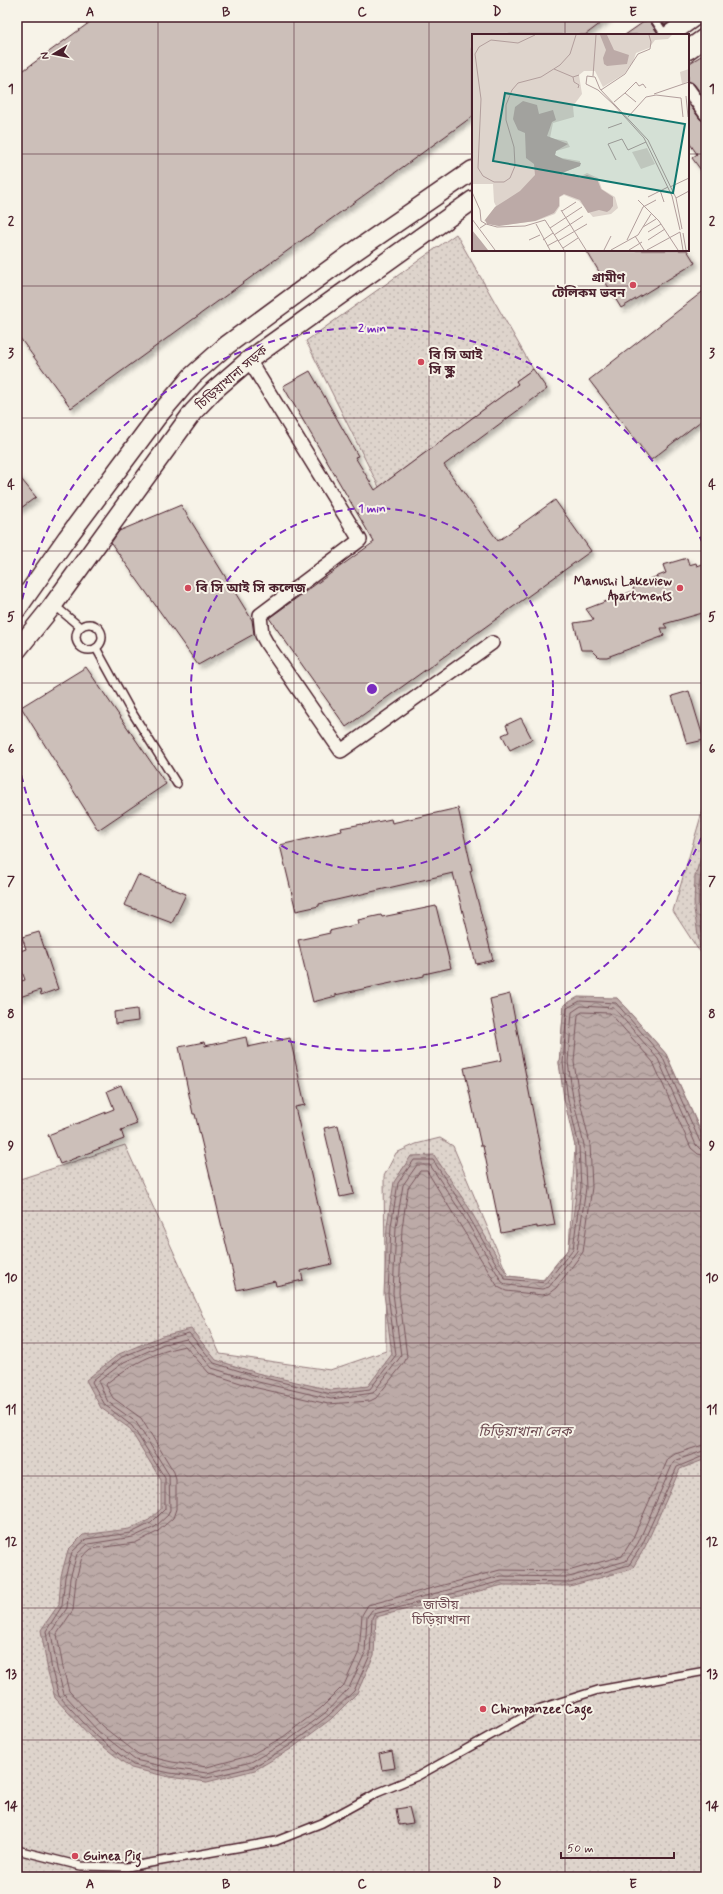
<svg xmlns="http://www.w3.org/2000/svg" width="723" height="1894" font-family="Mynerve,'Noto Sans Bengali',sans-serif">
<style>
.park{fill:url(#park-dots);stroke:#947a7c}
.water{fill:url(#water-waves);stroke:#8e7275}
.lines{fill:none;stroke-linecap:round;stroke-linejoin:round}
.shore{stroke:#78575d;stroke-width:1}
.building{fill:#ccbfb9;stroke:#4a1f2b;filter:url(#shadow)}
.service-casing{stroke:#4a1f2b;stroke-width:10}
.minor-casing{stroke:#4a1f2b;stroke-width:16}
.secondary-casing{stroke:#4a1f2b;stroke-width:21}
.service{stroke:#f7f3e8;stroke-width:7}
.minor{stroke:#f7f3e8;stroke-width:13}
.secondary{stroke:#f7f3e8;stroke-width:18}
.grid{fill:none;stroke:#4a1f2b;stroke-width:1;stroke-opacity:0.55}
.ring{fill:none;stroke:#7b2cbf;stroke-width:2;stroke-dasharray:7 5}
.poi-dot{fill:#d1495b;stroke:#f7f3e8;stroke-width:1.5}
.labels{text-anchor:middle;dominant-baseline:central;stroke-width:4;stroke-linejoin:round;paint-order:stroke}
.poi-label{font-size:13px;font-weight:bold;fill:#4a1f2b;stroke:#f7f3e8;text-anchor:start}
.street-label{font-size:13px;fill:#4a1f2b;stroke:#f7f3e8}
.park-label{font-size:13px;fill:#6f4c53;stroke:#f7f3e8}
.water-label{font-size:14px;font-style:italic;fill:#6c4950;stroke:#f7f3e8}
.inset-road{fill:none;stroke:#b29e9c;stroke-width:1}
.view{fill:#0f766e;fill-opacity:0.15;stroke:#0f766e;stroke-width:2}
.inset-edge{fill:none;stroke:#4a1f2b;stroke-width:2}
.centre{fill:#7b2cbf;stroke:#f7f3e8;stroke-width:2}
.ring-label{font-size:12px;text-anchor:middle;font-weight:bold;fill:#7b2cbf;stroke:#f7f3e8;stroke-width:4;stroke-linejoin:round;paint-order:stroke}
.neatline{fill:none;stroke:#4a1f2b;stroke-width:1.5}
.grid-label{font-size:13px;text-anchor:middle;font-weight:bold;fill:#4a1f2b}
</style>
<defs>
<pattern id="park-dots" width="8" height="8" patternUnits="userSpaceOnUse"><rect width="8" height="8" fill="#ded4cc"/><path d="M2 2h.1M6 6h.1" fill="none" stroke="#c0b6af" stroke-width="1.8" stroke-linecap="round"/></pattern>
<pattern id="water-waves" width="16" height="10" patternUnits="userSpaceOnUse"><rect width="16" height="10" fill="#bcaaa7"/><path d="M0 5q4-4 8 0t8 0" fill="none" stroke="#9b8a88"/></pattern>
<filter id="shadow"><feDropShadow dx="3.5" dy="3.5" stdDeviation="2" flood-color="#0004"/></filter>
</defs>
<rect width="100%" height="100%" fill="#f7f3e8"/>
<filter id="ink" filterUnits="userSpaceOnUse"><feTurbulence type="fractalNoise" baseFrequency=".025" numOctaves="2"/><feDisplacementMap in="SourceGraphic" scale="8" xChannelSelector="R" yChannelSelector="G"/><feConvolveMatrix kernelMatrix="1 2 1 2 8 2 1 2 1" color-interpolation-filters="sRGB"/></filter>
<g filter="url(#ink)">
<path class="park" d="M456,234l77,135 -17,12 2,3 -139,103 -73,-146z
M706,799v159l-9,-10 -24,-37z
M617,998l49,56 40,89v734h-689v-697l108,-35 95,209 110,16 56,-19 -2,-175 12,-23 20,-9 24,-6 13,8 55,130 35,4 26,-32 6,-102 -16,-83 5,-58z"/>
<path class="water" d="M706,842v110l-6,-4 -6,-39 1,-33z
M578,997l39,1 49,56 40,90v315l-26,10 -35,78 -13,22 -62,17 -67,-1 -127,32 -2,38 -17,38 -26,26 -40,30 -36,21 -48,12 -38,-5 -38,-9 -40,-31 -36,-39 -7,-26 -7,-42 18,-26 2,-28 7,-26 15,-15 46,-6 20,-9 12,-11v-29l-32,-52 -28,-20 -15,-28 33,-26 43,-18 29,-7 25,31 41,13 74,17 37,-4 24,-32 -8,-60 3,-68 7,-44 17,-26 23,-1 35,53 39,68 36,4 25,-32 8,-61 -2,-41 -11,-47 -5,-36 5,-58z"/>
<g class="lines">
<path class="shore" d="M706,855c-11,35 -8,55 -2,89l2,3
M706,872l-3,36 3,19
M706,1145l-6,-3 -38,-86 -46,-53 -36,-2 -13,7 -4,55 5,36 11,47 2,42 -8,61 -27,34 -41,-4 -40,-69 -32,-50h-19l-16,23 -7,43 -3,68 8,61 -26,34 -39,5 -75,-18 -42,-13 -25,-30 -26,7 -41,17 -29,23 -1,2 13,23 27,21 33,52v31l-14,14 -20,10 -45,6 -14,13 -7,25 -3,29 -16,25 6,40 7,25 35,38 39,31 37,8 37,5 46,-11 36,-21 39,-30 26,-25 16,-36 2,-37 2,-4 128,-33 68,1 59,-17 13,-20 35,-78 29,-12
M706,1150l-6,-1 -4,-4 -38,-86 -44,-51 -33,-2 -9,6 -4,50 5,36 11,47 2,43 -9,63 -28,36 -7,2 -35,-4 -5,-3 -41,-70 -31,-47h-13l-14,20 -7,42 -3,66 8,63 -28,37 -42,6 -77,-18 -42,-13 -25,-29 -23,5 -40,18 -25,19v2l9,19 28,20 33,53 1,35 -2,5 -13,12 -22,10 -45,7 -11,10 -7,24 -3,30 -16,24 6,37 7,25 34,37 37,29 36,8 36,5 44,-11 35,-20 39,-29 24,-25 16,-35 2,-36 5,-7 129,-34 68,1 57,-16 12,-18 35,-80 4,-3 29,-10
M706,1156l-8,-2 -7,-6 -38,-86 -43,-49 -28,-1 -4,3 -4,47 5,35 11,47 2,43 -9,65 -27,36 -8,6 -6,1 -36,-4 -8,-4 -71,-116h-7l-12,17 -6,40 -3,65 8,64 -3,6 -28,35 -6,3 -42,3 -75,-17 -44,-14 -24,-27c-30,6 -54,18 -78,37l-1,2 7,13 28,20 33,54 2,8v29l-3,9 -16,14 -22,11 -44,6 -9,8 -6,22 -3,31 -16,24 6,34 6,23 33,35 36,28 34,8 35,5 42,-11 34,-19 38,-29 23,-23 15,-33 3,-37 6,-10 132,-35 68,1 54,-15 10,-16 36,-81 7,-5 31,-10"/>
</g>
<path class="building" d="M97,17h512l-24,18h-112v81l-402,292 -54,-74v-259z
M659,17h17l-11,8z
M648,19l11,16h-34z
M706,53v47l-12,-16 -6,-3v-17z
M688,103l12,16 6,3v55l-14,-19 5,-4 -9,-13z
M586,250h101l8,13 -74,45z
M706,289v128l-55,43 -62,-80z
M533,369l14,20 -103,76 54,76 57,-41 36,51 -245,176 -77,-109 105,-76 -91,-156 27,-15 48,85 -3,1 20,33 143,-106 -2,-3z
M17,474l19,23 -19,14z
M181,505l71,115 2,14 -56,31 -87,-122 8,-12z
M687,558l2,7 7,-2 1,3 9,-3v49l-42,12 3,4h-6l3,8 -57,21h-8l-7,-7h-11l-7,-27 20,-3 -8,-11 47,-18 1,-6 32,-12 -3,-8z
M86,667l80,117 -68,46 -77,-123z
M689,691l15,49 -17,4 -15,-48z
M521,718l11,21 -22,11 -8,-15 7,-3 -3,-7z
M458,808l14,62 -2,1 23,89 -17,4 -23,-91 -134,31v2l-23,5 -16,-66 62,-14 -1,-3 21,-4v1l29,-6 1,4z
M138,875l48,19 -14,29 -48,-18z
M436,906l15,62 -27,6v2l-89,19 1,1 -23,6 -15,-62 32,-7 -1,-2 30,-7 -1,-4 23,-5 1,2z
M39,932l19,57 -17,6 -1,-5 -23,8v-16l8,-2 -8,-23v-5l9,-3 -4,-12z
M510,994l45,231 -18,3v-2l-36,7 -18,-87h-2l-17,-78 38,-8 -12,-61z
M137,1009l1,12 -23,3 -1,-12z
M246,1037l2,10 42,-9 15,67 -10,2 37,157 -31,7 2,9 -27,6 -1,-5 -38,9 -42,-176h-2l-14,-67 25,-5 1,4z
M121,1085l16,39 -16,6 3,9 -64,25 -12,-29 66,-26 -7,-18z
M338,1125l16,69 -14,3 -16,-69z
M392,1751l3,17 -13,2 -3,-16z
M409,1807l4,16 -14,2 -3,-16z"/>
<g class="lines">
<g class="service-casing">
<path id="service" d="M653,17l12,18
M53,604l27,23
M76 637a13 13 0 1 1 26 0a13 13 0 1 1-26 0Z
M96,648l32,58 49,78
M17,1850l64,16 46,1 149,-26 46,-18 55,-30 41,-17 120,-67 60,-19 108,-19"/>
</g>
<g class="minor-casing">
<path id="minor" d="M688,89l18,25
M249,360l111,180 -100,75 2,20 5,9 74,107 151,-108"/>
</g>
<g class="secondary-casing">
<path id="secondary" d="M669,35l25,-18
M688,50l18,-13
M17,609l50,-71 90,-121 35,-41 35,-31 121,-89 125,-86
M17,650l33,-41 143,-197 20,-21 36,-31 224,-160"/>
</g>
<use href="#service" class="service"/>
<use href="#minor" class="minor"/>
<use href="#secondary" class="secondary"/>
</g>
</g>
<path class="grid" d="M158,17v1860M294,17v1860M429,17v1860M565,17v18M17,154h456M688,154h18M565,250v1627M17,286h689M17,418h689M17,551h689M17,683h689M17,815h689M17,947h689M17,1079h689M17,1211h689M17,1343h689M17,1476h689M17,1608h689M17,1740h689"/>
<g class="ring">
<circle cx="372" cy="689" r="181"/>
<path d="M706 827A361 361 0 0 1 17 755M17 623A361 361 0 0 1 706 551"/>
</g>
<g class="poi-dot">
<circle cx="633" cy="285" r="4"/>
<circle cx="421" cy="362" r="4"/>
<circle cx="188" cy="588" r="4"/>
<circle cx="680" cy="588" r="4"/>
<circle cx="483" cy="1709" r="4"/>
<circle cx="75" cy="1856" r="4"/>
</g>
<g class="labels">
<g class="poi-label">
<text x="625" y="278" text-anchor="end">গ্রামীণ<tspan x="625" dy="15">টেলিকম ভবন</tspan></text>
<text x="429" y="355">বি সি আই<tspan x="429" dy="15">সি স্কুল</tspan></text>
<text x="672" y="581" text-anchor="end">Manushi Lakeview<tspan x="672" dy="15">Apartments</tspan></text>
<text x="196" y="588">বি সি আই সি কলেজ</text>
<text x="491" y="1709">Chimpanzee Cage</text>
<text x="83" y="1856">Guinea Pig</text>
</g>
<g class="street-label">
<text transform="translate(232 378) rotate(-41)">চিড়িয়াখানা সড়ক</text>
</g>
<g class="park-label">
<text x="441" y="1605">জাতীয়<tspan x="441" dy="15">চিড়িয়াখানা</tspan></text>
</g>
<g class="water-label">
<text x="525" y="1432">চিড়িয়াখানা লেক</text>
</g>
</g>
<g transform="translate(472 34)">
<rect width="217" height="217" fill="#f7f3e8"/>
<path d="M0,1h200l-4,4 -13,1 -6,8 -13,5 -3,9 -9,12 -21,13 -8,-16h-11l-5,4 3,19 -9,12 1,11 -21,6 -3,15 17,3 3,6 -14,4 -1,4 2,2 23,4v5l-18,7 2,3 10,-2 5,3 8,-4 11,5 4,11 13,8 3,11 -7,6 -18,3 -14,-16 -15,-6 -4,2v9l-5,8 -19,7 -39,5 -13,-5 12,-15 -2,-4 -1,-18h-21zM217,35v12l-7,3 -2,-12zM175,114l8,16 -14,5 -9,-17z" fill="#ded4cc"/>
<path d="M128,1h7l7,15 15,5 -2,9 -20,2 -3,-2 -1,-6 3,-8zM51,67l14,4 2,9 14,-4 3,10 -4,2 -5,14 21,8 -12,7 -1,4 8,4 18,4 -1,3 -18,7v2l12,-1 6,4 7,-3 10,4 4,10 12,8v9l-3,4 -3,2 -8,-2 -11,3 -8,-13 -16,-6 -5,3v9l-5,7 -19,8 -36,5 -12,-2 -2,-4 10,-13 25,-16 15,-16 -1,-11 -8,-6 -1,-25 -7,-3 -5,-11 2,-12zM0,196l9,11 7,9h-16z" fill="#bcaaa7"/>
<path class="inset-road" d="M63,1l-17,8 -27,-3 -12,7 -4,7 6,45 -3,69 5,8 11,6h10l6,-4 5,-12 -1,-19 -8,-27v-15l6,-15 6,-7 23,-6 19,-12 10,-11 6,-19M82,35l19,8M121,42l3,-41M106,54l1,-3 -5,-3 -1,-5 6,-2M129,56l24,-16 13,-20 12,-5 1,-7 -2,-7M153,59l11,-11 3,4 4,-2 3,4M182,60l35,-12M214,62l2,21M142,68l11,-9 11,9M156,83l18,-20 10,-2 25,3 2,19M136,94l14,-5M144,126l-8,-16 14,-5 6,11 18,-8M198,153l19,-9M188,156l4,12M0,158l8,18 1,11 5,3M176,163l20,-10M204,164l13,-7M166,166l21,21 19,29M89,176l25,40M90,177l14,-9M0,185l23,31M64,190l14,26M171,193l13,-8M8,194l6,-4 11,3 28,-1 20,-6 19,30M78,194l32,-21M208,196l-8,-34 -28,-58 -30,-33 -16,-15 -12,-6 1,-8 8,1 5,12 48,51 28,58 6,31M176,198l13,-8M208,198l3,18M211,199l3,17M82,201l29,-19M163,202l9,14M57,206l11,-5M71,206l10,-7M155,206l16,-33 13,-7M176,206l17,-11M86,207l29,-17M75,212l11,-6M91,214l15,-10M132,216l7,-14M139,216l27,-15 13,-21M157,216l13,-8M175,216l33,-18"/>
<path class="view" d="M33,59l180,31 -12,69 -180,-32z"/>
<rect width="217" height="217" class="inset-edge"/>
</g>
<circle cx="372" cy="689" r="6" class="centre"/>
<g class="ring-label">
<text x="372" y="332">2 min</text>
<text x="372" y="512">1 min</text>
</g>
<rect width="723" height="1894" fill="none" stroke="#f7f3e8" stroke-width="44"/>
<g transform="translate(54 54) rotate(260)" stroke="#f7f3e8" stroke-width="3" paint-order="stroke">
<path d="M0-3L7 15L0 10L-7 15Z" fill="#4a1f2b"/>
<text y="-6" font-size="11" font-weight="bold" text-anchor="middle" fill="#4a1f2b">N</text>
</g>
<path d="M561 1852v6h113v-6" fill="none" stroke="#4a1f2b" stroke-width="2"/>
<text x="567" y="1852" font-size="12" fill="#4a1f2b" stroke="#f7f3e8" stroke-width="3" paint-order="stroke">50 m</text>
<rect x="22" y="22" width="679" height="1850" class="neatline"/>
<g class="grid-label">
<text x="90" y="16">A</text>
<text x="226" y="16">B</text>
<text x="362" y="16">C</text>
<text x="497" y="16">D</text>
<text x="633" y="16">E</text>
<text x="11" y="93">1</text>
<text x="712" y="93">1</text>
<text x="11" y="225">2</text>
<text x="712" y="225">2</text>
<text x="11" y="357">3</text>
<text x="712" y="357">3</text>
<text x="11" y="489">4</text>
<text x="712" y="489">4</text>
<text x="11" y="621">5</text>
<text x="712" y="621">5</text>
<text x="11" y="753">6</text>
<text x="712" y="753">6</text>
<text x="11" y="885">7</text>
<text x="712" y="885">7</text>
<text x="11" y="1018">8</text>
<text x="712" y="1018">8</text>
<text x="11" y="1150">9</text>
<text x="712" y="1150">9</text>
<text x="11" y="1282">10</text>
<text x="712" y="1282">10</text>
<text x="11" y="1414">11</text>
<text x="712" y="1414">11</text>
<text x="11" y="1546">12</text>
<text x="712" y="1546">12</text>
<text x="11" y="1678">13</text>
<text x="712" y="1678">13</text>
<text x="11" y="1810">14</text>
<text x="712" y="1810">14</text>
<text x="90" y="1888">A</text>
<text x="226" y="1888">B</text>
<text x="362" y="1888">C</text>
<text x="497" y="1888">D</text>
<text x="633" y="1888">E</text>
</g>
</svg>
